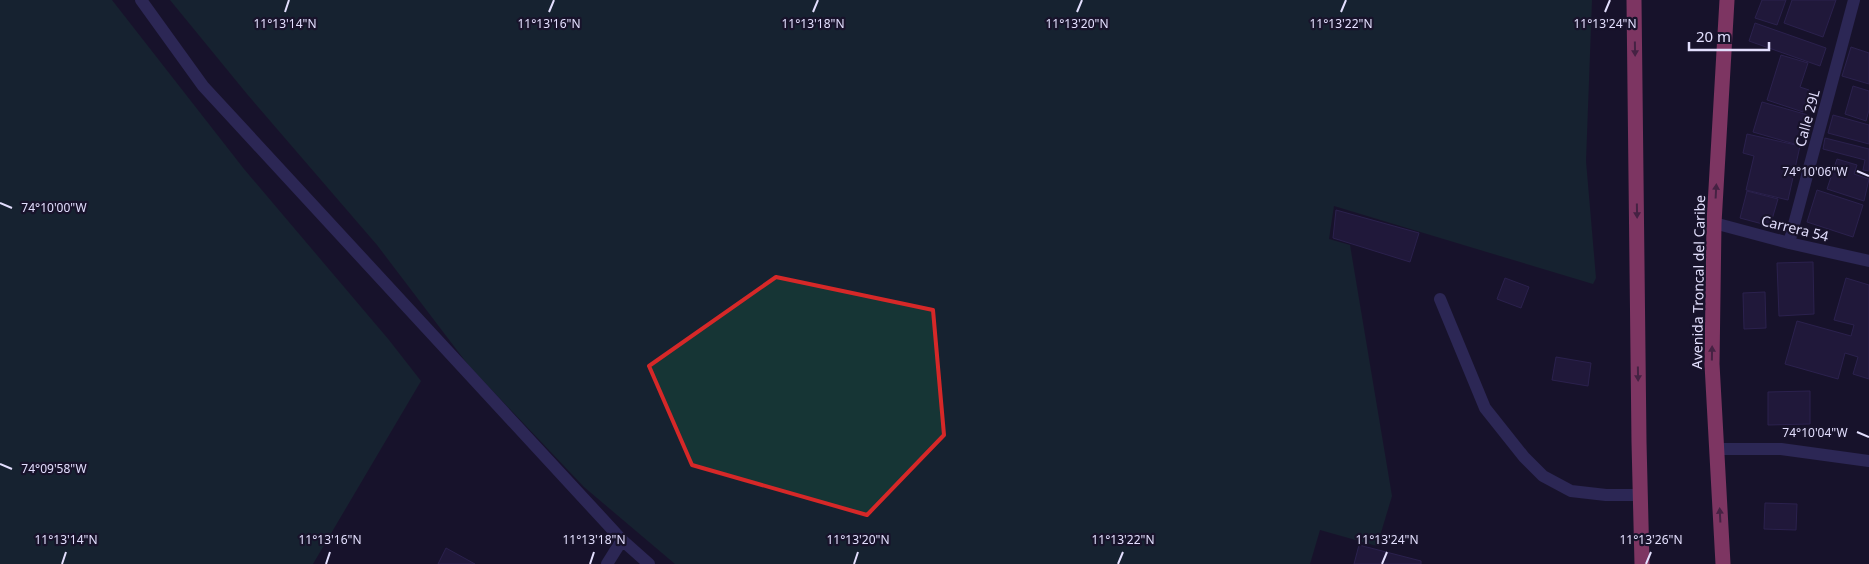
<svg xmlns="http://www.w3.org/2000/svg" width="1869" height="564" font-family="'Noto Sans',sans-serif">
<style>
.green{fill:#163535}
.building{fill:#2a204c;stroke:#423376}
.lines{fill:none;stroke-linecap:round;stroke-linejoin:round}
.minor{stroke:#454088;stroke-width:12}
.highway{stroke:#f85fa4;stroke-width:15}
.oneway{fill:#7d3561}
.marked{fill:none;stroke:#d62828;stroke-width:4;stroke-linejoin:round}
.ticks{fill:none;stroke:#e3dffe;stroke-width:2}
.labels{text-anchor:middle;dominant-baseline:central;stroke-width:4.5;stroke-linejoin:round;paint-order:stroke}
.street-label{font-size:14px;fill:#e3dffe;stroke:#18132b}
.ticks-label{font-size:12px;text-anchor:middle;fill:#e3dffe;stroke:#18132b;stroke-width:4.5;stroke-linejoin:round;paint-order:stroke}
</style>
<rect width="100%" height="100%" fill="#18132b"/>
<path class="green" d="M0,0h112l132,169 145,171 32,41 -108,183h-313z
M170,0h1422l-6,161 10,117 -3,6 -259,-78 -5,33 21,6 42,251 -15,50 -57,-16 -10,34h-635l-91,-77 -115,-121 -92,-121 -130,-151z"/>
<path class="building" d="M1762,0h24l-9,25 -22,-7z
M1792,0h44l-13,37 -39,-14z
M1755,23l71,25 -6,18 -71,-25z
M1851,47l18,6v31l-27,-8z
M1781,55l27,8 -8,24 9,3 -6,22 -36,-12z
M1853,86l16,5v19l-3,11 -21,-7z
M1762,102l46,13 -10,30 -45,-13z
M1833,115l36,10v19l-41,-11z
M1747,134l53,12 -12,54 -42,-10 8,-34 -11,-3z
M1825,138l44,11v22l-6,-1 2,-10 -42,-11z
M1837,159l20,6 -3,9 15,5 -5,22 -37,-12z
M1817,190l46,15 -10,32 -46,-15z
M1747,191l31,8 -8,27 -30,-8z
M1336,210l83,23 -9,29 -77,-24z
M1813,262l1,52 -35,2 -2,-53z
M1505,278l24,9 -8,21 -24,-9z
M1846,278l23,7v94l-16,-5 5,-17 -13,-4 -7,26 -53,-15 12,-43 54,15 3,-11 -20,-5z
M1765,292l1,36 -22,1 -1,-36z
M1556,357l35,6 -3,23 -36,-6z
M1810,391v33l-42,1v-33z
M1765,503l32,1 -1,26 -32,-1z
M1359,545l62,16v3h-67z
M446,548l29,16h-37z"/>
<g class="lines">
<path class="minor" d="M141,0l62,86 419,454 27,24
M1714,223l75,20 80,18
M1789,243l65,-243
M1440,299l45,109 39,49 19,19 28,15 35,4h35
M1717,449h64l88,12
M607,564l15,-24"/>
<path class="highway" d="M1634,0l5,442 3,122
M1723,564l-11,-200 2,-141 13,-223"/>
</g>
<defs><path id="oneway-solid" d="M-6-.8H1V-3.2L6.5 0L1 3.2V.8H-6Z" transform="scale(1.25)"/></defs>
<g class="oneway">
<use href="#oneway-solid" transform="translate(1635 49) rotate(89)"/>
<use href="#oneway-solid" transform="translate(1716 191) rotate(-87)"/>
<use href="#oneway-solid" transform="translate(1637 211) rotate(89)"/>
<use href="#oneway-solid" transform="translate(1712 353) rotate(-89)"/>
<use href="#oneway-solid" transform="translate(1638 374) rotate(89)"/>
<use href="#oneway-solid" transform="translate(1720 515) rotate(-93)"/>
</g>
<path d="M0 0H1869V564H0ZM776,277l157,33 11,125 -77,80 -175,-50 -43,-99z" fill="#18132b" fill-opacity=".55" fill-rule="evenodd"/>
<path class="marked" d="M776,277l157,33 11,125 -77,80 -175,-50 -43,-99z"/>
<path class="ticks" d="M285,12l4,-12M549,12l5,-12M813,12l5,-12M1077,12l5,-12M1341,12l5,-12M1605,12l5,-12M1857,171l12,5M0,203l12,5M1857,432l12,5M0,464l12,5M62,564l4,-12M326,564l4,-12M590,564l4,-12M854,564l4,-12M1118,564l5,-12M1382,564l5,-12M1646,564l5,-12"/>
<g class="labels">
<g class="street-label">
<text transform="translate(1807 118) rotate(-75)">Calle 29L</text>
<text transform="translate(1795 228) rotate(14)">Carrera 54</text>
<text transform="translate(1698 282) rotate(-89)">Avenida Troncal del Caribe</text>
</g>
</g>
<g class="ticks-label">
<text x="285" y="28">11°13'14"N</text>
<text x="549" y="28">11°13'16"N</text>
<text x="813" y="28">11°13'18"N</text>
<text x="1077" y="28">11°13'20"N</text>
<text x="1341" y="28">11°13'22"N</text>
<text x="1605" y="28">11°13'24"N</text>
<text x="1815" y="176">74°10'06"W</text>
<text x="54" y="212">74°10'00"W</text>
<text x="1815" y="437">74°10'04"W</text>
<text x="54" y="473">74°09'58"W</text>
<text x="66" y="544">11°13'14"N</text>
<text x="330" y="544">11°13'16"N</text>
<text x="594" y="544">11°13'18"N</text>
<text x="858" y="544">11°13'20"N</text>
<text x="1123" y="544">11°13'22"N</text>
<text x="1387" y="544">11°13'24"N</text>
<text x="1651" y="544">11°13'26"N</text>
</g>
<path d="M1689 42v8h80v-8" fill="none" stroke="#e3dffe" stroke-width="2.5"/>
<text x="1696" y="42" font-size="15" fill="#e3dffe" stroke="#18132b" stroke-width="4" paint-order="stroke">20 m</text>
</svg>
